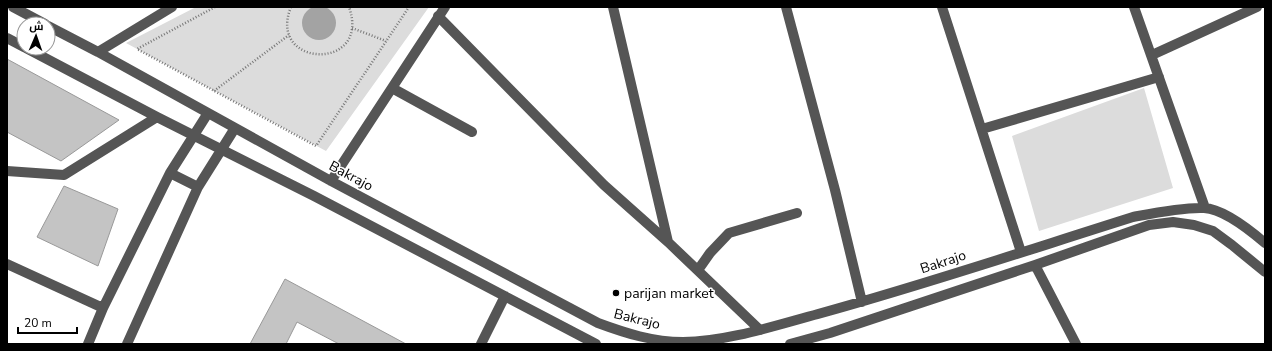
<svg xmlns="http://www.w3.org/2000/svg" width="1272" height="351" font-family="'Nunito Sans',Cairo,sans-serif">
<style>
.green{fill:#dcdcdc}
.water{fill:#a3a3a3}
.building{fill:#c4c4c4;stroke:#999}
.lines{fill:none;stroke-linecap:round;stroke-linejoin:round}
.path{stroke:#777;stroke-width:2.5;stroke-dasharray:1 2;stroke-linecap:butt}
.minor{stroke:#555;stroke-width:10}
.poi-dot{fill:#000;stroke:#fff;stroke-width:1.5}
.labels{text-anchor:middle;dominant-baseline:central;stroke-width:3;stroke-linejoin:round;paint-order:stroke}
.street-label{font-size:14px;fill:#000;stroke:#fff}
.poi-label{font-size:14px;fill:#000;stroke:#fff;text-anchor:start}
</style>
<rect width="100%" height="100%" fill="#fff"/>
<path class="green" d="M196,7h233l-103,144 -200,-108z
M1144,88l29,100 -134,43 -27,-95z"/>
<path class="water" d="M302 23a17 17 0 1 1 34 0a17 17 0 1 1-34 0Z"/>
<path class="building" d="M7,59l112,61 -58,41 -54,-29z
M64,186l54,23 -20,57 -61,-29z
M285,279l121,65h-67l-42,-22 -11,22h-36z"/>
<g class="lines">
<path class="path" d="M215,7l-78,42 179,97 93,-139
M291,7c-25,61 81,65 58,0
M352,28l34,13
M214,91l75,-56"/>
<path class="minor" d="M13,7l32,17
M613,7l55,235
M786,7l49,183 27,112
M942,7l79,245
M1134,7l71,201
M438,16l166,169 64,57 92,88
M48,26l50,26 233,129 267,142c27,10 55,19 85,19 43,0 94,-17 135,-28 106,-29 210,-64 315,-97 21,-4 50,-10 71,-9 19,1 47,23 61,35
M7,38l17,9
M26,48l131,69 157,79 282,148
M98,52l74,-45
M1152,55l105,-48
M392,88l80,44
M982,129l177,-52
M7,171l57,4 93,-58
M170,173l28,14
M331,181l114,-174
M7,264l96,44
M1035,265l41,79
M698,270l12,-17 19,-20 68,-20
M88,344l15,-36 67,-135 38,-60
M127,344l71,-157 37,-59
M481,344l24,-48
M790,344l40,-11 205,-68 114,-40 24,-3 21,3 19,6 19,14 33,27"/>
</g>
<circle class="poi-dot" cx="616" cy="293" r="4"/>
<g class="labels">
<g class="street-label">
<text transform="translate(351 176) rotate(28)">Bakrajo</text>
<text transform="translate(943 262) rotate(-18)">Bakrajo</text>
<text transform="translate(637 319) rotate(14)">Bakrajo</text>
</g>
<g class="poi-label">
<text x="624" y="293">parijan market</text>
</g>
</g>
<rect width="1272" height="351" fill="none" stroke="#000000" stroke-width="16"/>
<g transform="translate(36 36) rotate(2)"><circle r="19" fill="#ffffff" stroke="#999999"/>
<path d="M0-3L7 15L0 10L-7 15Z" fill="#000000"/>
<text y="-6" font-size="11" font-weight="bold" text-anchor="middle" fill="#000000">ش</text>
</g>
<path d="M18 327v6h59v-6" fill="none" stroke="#000000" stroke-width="2"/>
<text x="24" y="327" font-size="12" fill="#000000" stroke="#ffffff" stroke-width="3" paint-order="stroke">20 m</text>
</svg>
